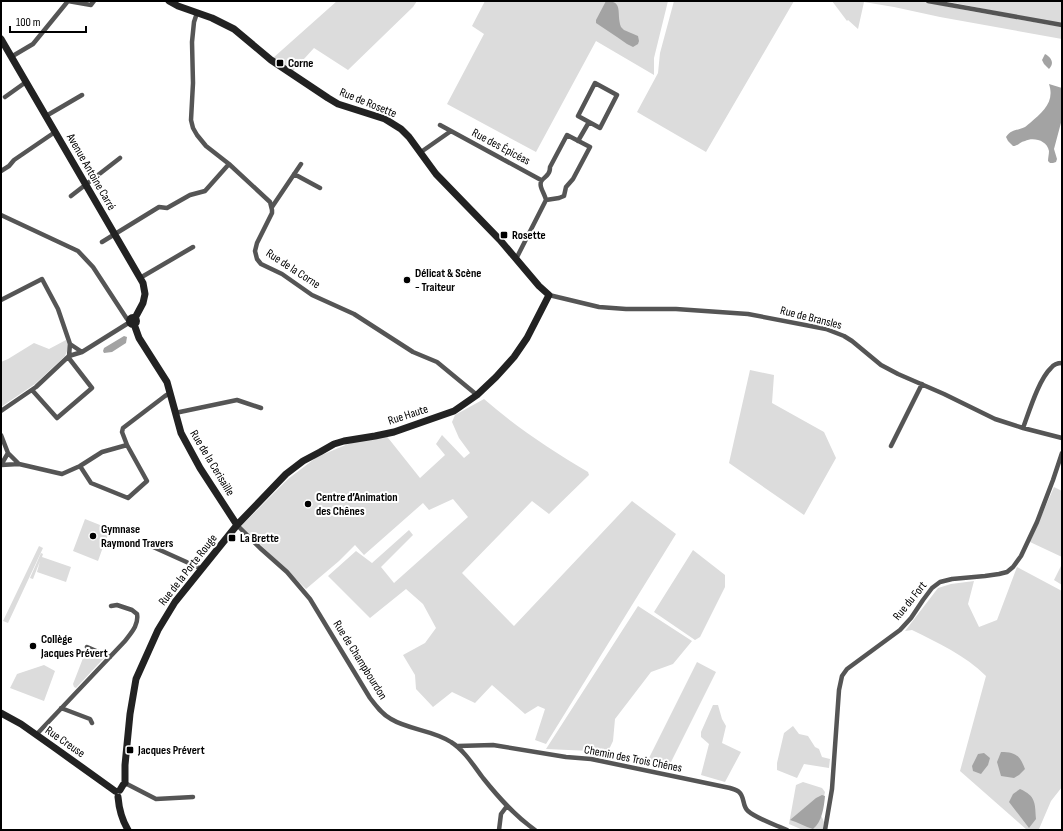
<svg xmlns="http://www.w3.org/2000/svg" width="1063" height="831" font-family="'Sofia Sans Condensed',sans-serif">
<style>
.green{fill:#dcdcdc}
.water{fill:#a3a3a3}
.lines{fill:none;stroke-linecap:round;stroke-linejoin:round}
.street{stroke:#555;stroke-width:4.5}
.secondary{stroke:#222;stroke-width:7}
.poi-dot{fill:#000;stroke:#fff;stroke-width:1.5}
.labels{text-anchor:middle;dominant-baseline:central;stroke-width:4;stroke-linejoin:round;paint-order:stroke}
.poi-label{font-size:12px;font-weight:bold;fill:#000;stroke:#fff;text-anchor:start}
.street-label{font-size:12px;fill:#000;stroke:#fff}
</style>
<rect width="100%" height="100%" fill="#fff"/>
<path class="green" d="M337,1h80l-4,6 -65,63 -34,-22 -21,23 -20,-13z
M485,1h183l-14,57v17l-58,-34 -60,111 -89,-48 37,-70 -12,-8z
M674,1h120l-88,151 -69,-40 21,-39 2,-20z
M832,1h89l49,10 92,16v12l-122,-22 -46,-10 -30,-5 -6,27 -10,-9 -1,1z
M944,1h118v23z
M66,340l3,6 -4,10 -30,28 -34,23v-45l7,-3 26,-16 15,6z
M750,370l24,5 -2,28 52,29 12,26 -32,57 -75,-52z
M484,399c32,28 67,51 104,73l1,3 -40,39 -17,-13 -70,72 52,53 118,-125 44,33 -130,210 -11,-4 10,-31 -7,-3 -13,8 -33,-29 -17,18 -23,-11 -19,15 -17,-18 -1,-14 -12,-20 22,-12 11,-15 -13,-24 -17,-15 -36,29 -42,-42 28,-25 16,12 37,-33 4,5 -32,32 13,16 74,-66 -15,-18 -24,11 -6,-7 -59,52 -9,-10 -16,16 -33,28 -65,-63 47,-47 29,-22 31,-13 37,-10 35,44 25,-23 -9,-11 6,-9 22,23 6,-5 -11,-15 -7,-16 3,-7z
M1054,487l8,4v66l-32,-15z
M85,519l25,10 -5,14 1,1 -2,3h-1l-5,14 -25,-10z
M39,546l4,2 -35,75 -5,-2z
M693,550l32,25v12l-25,50 -5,3 -41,-28z
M41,553l2,1 -1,3 29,10 -5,15 -29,-10 3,-11 -7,18 -3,-1z
M1062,564v21l-8,-5z
M1017,567l45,24v196l-11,14 -12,28h11l1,1h-24l-67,-59 26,-95c-21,-21 -48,-33 -74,-46l-7,1 33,-43 13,-4 23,-3 -6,23 11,23 18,-7z
M638,606l54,35 -19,23 -22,8 -36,47 -2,22 -8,17 -14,-7 -45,-2z
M87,651h2l-1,3 11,4 1,-3 5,2 -29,31 -2,-1 -1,-3 12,-31z
M697,662l19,10 -48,96 -21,-6z
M44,665l11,6 -11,30 -34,-13 7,-14z
M713,705h5l4,14 4,7 -4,17 19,9 -16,30 -24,-7 8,-31 -8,-7v-5z
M793,726l6,8 9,2 7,11 4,2 3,8 8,2 -1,9 -25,-4 -7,14 -20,-8v-7l7,-30z
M803,782l19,6 3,4 -5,21 4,9 -1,8h-20l-14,-6 7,-39z"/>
<path class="water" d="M606,1c18,0 10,12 15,26l3,3 14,6 1,5 -1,3 -5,3 -6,-3 -10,-7 -21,-14v-3z
M1045,54c6,3 10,9 4,15l-5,-5 -2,-4z
M1049,84l13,4v31l-8,30 3,10 -1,3 -3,1h-3l-2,-2c0,-3 1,-7 1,-10 -2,-11 -16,-14 -24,-10 -5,1 -7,5 -12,5l-5,-5 -2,-4c6,-9 12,-6 19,-10 2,-1 3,-3 5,-4 13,-11 25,-21 19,-39z
M124,336l3,1 -1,6 -14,9 -8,1 -1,-2 1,-3z
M1001,752c15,0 19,4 24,17l-6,6 -5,3 -13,-2 -4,-14z
M984,753l6,5 -2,7 -7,9 -8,-3 -1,-5 6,-12z
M1020,789c16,7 15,14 16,30l-7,9 -20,-26 4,-8z
M822,795l3,1c-1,11 -3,26 -12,33 -8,-2 -15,-7 -23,-9l26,-22z"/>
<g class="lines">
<path class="street" d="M68,1l23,4 3,-4
M928,1l134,24
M197,13l-3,9 -2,20 1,41 -2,37 2,8 4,7 9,11 23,18 41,38 2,8v3l-15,30 -2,8 2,8 4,5 21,10 30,21 42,19 59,38 24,10 40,33
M11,57l22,-13 35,-43
M595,83l22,12 -17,33 -22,-12z
M5,97l21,-15
M46,116l36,-21
M440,125l101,55
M567,135l23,12 -17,32 -7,8 -2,9 -5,2 -13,2c-1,-5 -4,-9 -5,-13 -2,-8 4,-8 7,-13 1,-1 2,-5 2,-7z
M578,141l11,-19
M421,152l30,-21
M1,171l8,-5 5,-6 41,-28
M294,174l26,14
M71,196l49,-38
M272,207l29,-43
M1,215l77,36 15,16 34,52 3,1
M102,242l57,-35 8,1 23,-13 15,-4 24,-27
M516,259l30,-59
M140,278l53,-31
M549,295l50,12 27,2h50l72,5 78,15 18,7 8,5 29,24 17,9 46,20 51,25 28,9 39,10
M1,300l41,-21 16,30 12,35 -1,12
M70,344l12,8
M32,390l25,28 35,-30 -24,-31
M1,411l35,-24 33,-31 13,-4 48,-30
M175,413l62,-13 24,8
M1023,428c6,-16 16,-49 28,-60 3,-4 7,-5 11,-5
M1,435l7,18 11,11
M891,446l31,-62
M1,465l18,-1 43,10 18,-8 22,-14 25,-7
M1,465l7,-12
M80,466l11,17 37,15 19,-17 -20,-36 -5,-13 1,-4 42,-32 5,-3
M237,525l23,23 27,24 23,27 60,99c6,8 12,16 21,21 18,11 42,11 60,23 13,8 23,24 32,36 16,20 31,37 52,52
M151,546l51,23
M87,647l23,10
M61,708l29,11 2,4
M36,735l89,-94c6,-8 14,-16 12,-27l-5,-4 -15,-5 -6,1
M458,746l35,-1 73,12 25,2 139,29c3,1 7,2 9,4 6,5 3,14 9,19 9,8 28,14 39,19
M125,783l31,16 37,-2
M499,830l2,-16 6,-8
M825,830l7,-41 7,-99 3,-14 5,-7 53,-39 11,-12 12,-18 9,-12 8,-6 12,-3 33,-3 14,-2 8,-2 6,-5 8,-11 16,-34 16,-42 9,-27"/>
<path class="secondary" d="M1,39l142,244 2,11 -2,9 -8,15
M129.5 321a3.5 3.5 0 1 1 7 0a3.5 3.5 0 1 1-7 0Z
M134,324l5,14 28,44 14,51 19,35 37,57
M1,713l20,11 34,24 60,43
M120,790l3,-5 2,-2v-18l5,-51 6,-35 22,-49 17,-28 62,-77 49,-51 17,-13 17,-9 14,-8 10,-3 31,-5 19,-4 60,-21 23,-16 19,-18 18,-20 13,-19 22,-43 -10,-9 -39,-46 -64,-66 -27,-37 -8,-8 -16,-10 -47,-15 -10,-6 -57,-38 -37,-31 -22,-11 -34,-12 -9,-5
M118,797c1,12 4,23 10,33"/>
</g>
<g class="poi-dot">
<rect x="276" y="59" width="8" height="8" rx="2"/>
<rect x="500" y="231" width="8" height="8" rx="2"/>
<circle cx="407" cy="280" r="4"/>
<circle cx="308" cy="504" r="4"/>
<circle cx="93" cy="536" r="4"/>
<rect x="228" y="534" width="8" height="8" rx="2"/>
<circle cx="33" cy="646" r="4"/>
<rect x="126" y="746" width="8" height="8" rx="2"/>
</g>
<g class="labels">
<g class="poi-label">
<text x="288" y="63">Corne</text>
<text x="512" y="235">Rosette</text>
<text x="415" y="273">Délicat &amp; Scène<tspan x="415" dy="14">- Traiteur</tspan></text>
<text x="316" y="497">Centre d’Animation<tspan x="316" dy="14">des Chênes</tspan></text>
<text x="101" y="529">Gymnase<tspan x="101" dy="14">Raymond Travers</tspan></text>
<text x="240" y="538">La Brette</text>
<text x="41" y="639">Collège<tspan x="41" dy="14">Jacques Prévert</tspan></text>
<text x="138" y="750">Jacques Prévert</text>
</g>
<g class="street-label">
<text transform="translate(368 103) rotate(22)">Rue de Rosette</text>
<text transform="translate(501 147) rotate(28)">Rue des Épicéas</text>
<text transform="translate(91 172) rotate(60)">Avenue Antoine Carré</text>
<text transform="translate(293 269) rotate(33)">Rue de la Corne</text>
<text transform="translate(811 318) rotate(14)">Rue de Bransles</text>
<text transform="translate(408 415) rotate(-18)">Rue Haute</text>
<text transform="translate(212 463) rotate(59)">Rue de la Cerisaille</text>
<text transform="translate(188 570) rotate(-52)">Rue de la Porte Rouge</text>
<text transform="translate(910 601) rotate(-51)">Rue du Fort</text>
<text transform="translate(360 660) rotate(58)">Rue de Champbourdon</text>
<text transform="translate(65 742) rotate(35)">Rue Creuse</text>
<text transform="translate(633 759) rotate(11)">Chemin des Trois Chênes</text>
</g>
</g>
<rect width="1063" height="831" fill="none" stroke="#000000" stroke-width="4"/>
<path d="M10 26v6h76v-6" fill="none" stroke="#000000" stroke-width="2"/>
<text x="16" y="26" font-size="12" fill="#000000" stroke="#ffffff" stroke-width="3" paint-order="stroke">100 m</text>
</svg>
